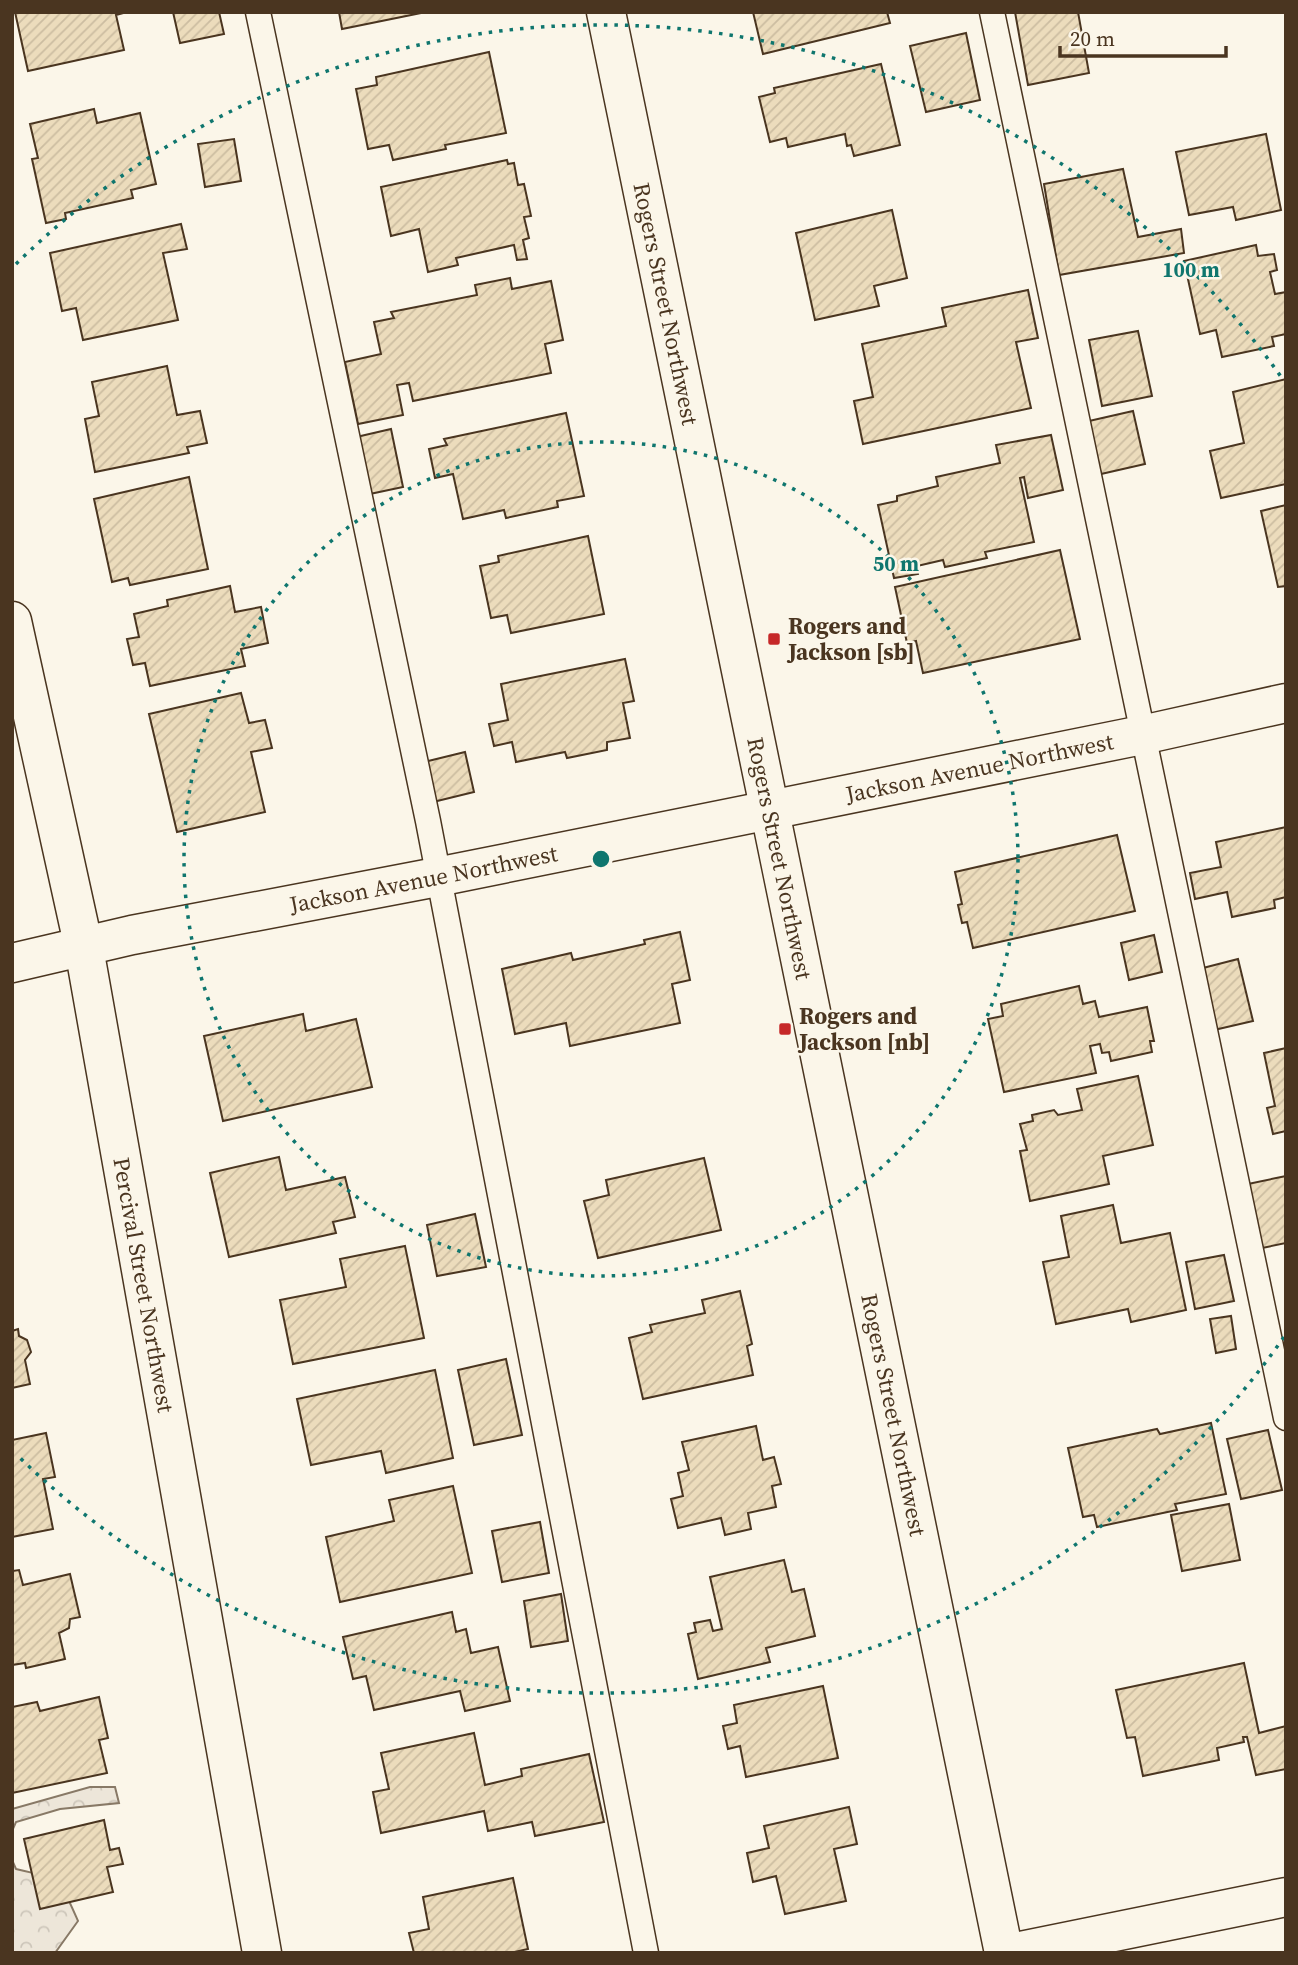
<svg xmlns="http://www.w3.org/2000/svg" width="1298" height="1965" font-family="'Source Serif 4',serif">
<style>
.forest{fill:url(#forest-crowns);stroke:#887966;stroke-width:2}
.building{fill:url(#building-hatch);stroke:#4a3520;stroke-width:2}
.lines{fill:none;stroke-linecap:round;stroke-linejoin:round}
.lane-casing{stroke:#4a3520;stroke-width:27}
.street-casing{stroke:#4a3520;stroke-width:41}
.secondary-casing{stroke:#4a3520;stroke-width:41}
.lane{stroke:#fbf6e9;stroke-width:24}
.street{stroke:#fbf6e9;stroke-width:38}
.secondary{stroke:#fbf6e9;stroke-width:38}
.ring{fill:none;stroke:#0f766e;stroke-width:3.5;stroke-dasharray:3.5 7}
.poi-dot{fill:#c62828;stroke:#fbf6e9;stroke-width:2.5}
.labels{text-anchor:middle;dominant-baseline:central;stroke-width:5;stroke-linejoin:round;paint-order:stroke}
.street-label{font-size:23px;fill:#4a3520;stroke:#fbf6e9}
.poi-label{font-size:23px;font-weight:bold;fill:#4a3520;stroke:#fbf6e9;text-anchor:start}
.centre{fill:#0f766e;stroke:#fbf6e9;stroke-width:3.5}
.ring-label{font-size:21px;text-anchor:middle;font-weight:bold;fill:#0f766e;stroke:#fbf6e9;stroke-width:5;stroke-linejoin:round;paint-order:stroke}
</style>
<defs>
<pattern id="forest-crowns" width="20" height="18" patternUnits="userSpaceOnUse" patternTransform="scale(1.75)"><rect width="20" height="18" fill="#ede6d9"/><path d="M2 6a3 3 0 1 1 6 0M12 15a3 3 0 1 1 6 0" fill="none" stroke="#cdc6ba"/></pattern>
<pattern id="building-hatch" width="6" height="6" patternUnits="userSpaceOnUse" patternTransform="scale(1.75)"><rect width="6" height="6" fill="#ecdcbc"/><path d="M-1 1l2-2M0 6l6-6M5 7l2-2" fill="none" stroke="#ccbda1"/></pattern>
</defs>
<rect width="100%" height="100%" fill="#fbf6e9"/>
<path class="forest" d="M90,1787h25l4,16 -59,6 -44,13 -4,9v-22z
M12,1860l4,9c45,10 44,11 62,52l-23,32h-43z"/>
<path class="building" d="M15,12h112l-11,3 8,35 -96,21z
M173,12h46l5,22 -44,9z
M339,12h87l-84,17z
M753,12h134l3,11 -127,31z
M1015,12h63l11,61 -61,12z
M966,33l14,67 -54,12 -16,-66z
M489,52l17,81 -61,12 1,4 -53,11 -4,-15 -21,4 -12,-60 21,-4 -1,-8z
M881,64l19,81 -46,11 -3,-11 -4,1 -2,-12 -57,13 -2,-9 -16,4 -11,-45 16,-4 -1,-5z
M94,109l3,14 43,-10 16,71 -25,6 2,8 -68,15 1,6 -20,4 -14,-64 6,-1 -8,-34z
M1266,134l15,76 -45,10 -3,-13 -44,8 -13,-63z
M234,139l7,42 -36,6 -7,-43z
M507,160l1,4 6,-1 4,22 6,-1 7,32 -7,1 5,21 -6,2 4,19 -10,1 -3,-15 -58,13 2,7 -30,7 -9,-43 -28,7 -10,-49z
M1123,169l15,68 43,-8 3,24 -125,22 -15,-91z
M892,210l15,68 -33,8 5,20 -64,14 -19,-87z
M181,224l6,25 -24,4 15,67 -95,20 -7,-32 -14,3 -12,-58z
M1256,245l2,11 16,-2 3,16 -7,2 5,22 11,-2v42l-14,3 2,9 -52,11 -6,-27 -16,4 -16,-73z
M510,278l2,11 39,-8 12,59 -18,4 6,29 -138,28 -4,-18 -12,2 6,30 -45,9 -13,-62 36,-8 -7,-32 20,-4 -3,-6 86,-17 -2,-10z
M1028,290l10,48 -22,4 15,66 -168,36 -9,-43 19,-4 -11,-53 84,-18 -4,-18z
M1138,331l14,65 -50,10 -13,-66z
M167,366l10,49 23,-4 7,32 -20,4 2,6 -94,19 -10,-53 14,-3 -7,-34z
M1286,379v105l-65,14 -11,-47 34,-8 -11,-51z
M1133,411l12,53 -44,10 -12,-53z
M566,413l18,83 -27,5 1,6 -52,11 -2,-8 -41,9 -10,-45 -18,4 -6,-29 18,-4 -3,-6z
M391,429l12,58 -38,8 -13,-57z
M1051,435l12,55 -35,8 -4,-21 -4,1 14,64 -49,10 2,6 -42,9 -2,-7 -26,6 1,8 -24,4 -16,-73 19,-4v-5l41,-10 -2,-9 64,-14 -4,-18z
M189,477l19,92 -78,16 -2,-7 -16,4 -18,-83z
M1286,505v81l-8,1 -17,-76z
M588,536l16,78 -93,19 -4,-18 -16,3 -11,-52 19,-4 -1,-6z
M1060,550l20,89 -157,34 -7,-32 -9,2 -12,-56z
M230,586l5,26 26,-5 7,36 -27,6 4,17 -95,20 -5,-23 -12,2 -6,-26 12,-2 -5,-23 34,-8 -1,-6z
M625,659l9,42 -11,2 7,35 -23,4v8l-40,8 -2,-6 -49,10 -4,-20 -18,4 -5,-22 19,-4 -7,-36z
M241,693l8,30 16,-3 7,28 -21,4 14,60 -88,20 -28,-118z
M465,752l9,40 -45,11 -9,-40z
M1286,827v70l-12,3 1,8 -43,9 -5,-25 -32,7 -5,-26 31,-6 -5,-25z
M1117,835l18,76 -162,37 -6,-26 -5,1 -4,-18 4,-1 -7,-32z
M680,932l10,48 -18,4 8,39 -110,23 -4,-23 -51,11 -13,-65 69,-16 2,7 72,-16 -1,-4z
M1154,935l8,37 -33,8 -8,-37z
M1238,959l15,62 -39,9 -15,-61z
M1079,986l4,18 12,-3 4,16 48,-10 7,34h-4l2,11 -41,9 -2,-9 -7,1 -2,-9 -10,2 6,27 -92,19 -16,-73 15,-3 -2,-12z
M303,1014l3,17 50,-12 16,68 -149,34 -19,-85z
M1286,1048v83l-13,3 -6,-26 8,-2 -11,-53z
M1138,1076l15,69 -50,11 6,28 -79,17 -10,-50 7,-1 -7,-26 13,-3 -1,-6 22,-5 4,5 24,-5 -5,-21z
M279,1157l7,33 59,-13 10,40 -22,5 3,11 -107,24 -19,-84z
M704,1158l17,72 -123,28 -14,-57 25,-6 -3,-15z
M1286,1176v67l-29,6 -14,-64z
M1113,1205l8,38 49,-10 16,77 -55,12 -3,-13 -72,15 -13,-62 26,-5 -8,-41z
M475,1214l11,53 -49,9 -10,-51z
M405,1246l19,92 -131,26 -13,-64 66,-13 -6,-28z
M1224,1255l10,46 -39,8 -9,-47z
M740,1291l12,53 -5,2 6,29 -110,24 -14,-61 23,-6 -2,-7 55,-12 -3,-13z
M1231,1316l5,33 -20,4 -6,-34z
M18,1329l1,7 8,4 4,12 -6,8 5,24 -18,4v-57z
M506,1359l16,76 -48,10 -16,-75z
M435,1370l18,88 -67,15 -5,-22 -70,14 -14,-66z
M1211,1423l15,71 -51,10 2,6 -80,17 -3,-12 -11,2 -15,-69 89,-19 3,5z
M756,1426l7,34 11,-3 7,27 -9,2 4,21 -28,6 3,16 -26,6 -4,-17 -43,10 -7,-29 12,-3 -5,-23 11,-3 -7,-28z
M1268,1430l14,60 -41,9 -14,-60z
M46,1433l9,44 -12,2 10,50 -41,8v-97z
M453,1486l19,87 -132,29 -14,-65 68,-16 -5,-21z
M1229,1504l11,56 -58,11 -11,-56z
M540,1522l9,51 -47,9 -10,-51z
M784,1560l8,32 12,-3 11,47 -49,12 4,14 -72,17 -10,-45 8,-2 -2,-9 16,-3 3,11 9,-2 -12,-52z
M19,1570l4,15 47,-11 10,43 -10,2 -1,9 -10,5 6,26 -39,9 -1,-5 -13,2v-94z
M561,1594l7,47 -37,6 -7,-46z
M452,1612l4,20 10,-3 5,24 27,-6 12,54 -45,10 -5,-20 -86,19 -8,-34 -13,3 -10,-42z
M1244,1663l15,70 27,-7v43l-30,6 -9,-38h-4l1,5 -27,6 2,12 -76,16 -8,-39 -8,1 -11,-48z
M823,1686l15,72 -92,19 -6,-31 -12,3 -5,-23 14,-3 -3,-18z
M99,1697l9,41 -9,2 8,33 -95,20v-86l25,-5 3,9z
M474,1733l11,52 37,-9 -1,-7 68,-15 15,68 -69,14 -3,-14 -44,9 -4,-20 -103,22 -8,-41 16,-3 -8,-36z
M849,1807l8,37 -23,5 12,52 -61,13 -9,-38 -23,6 -6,-29 22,-5 -5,-22z
M104,1820l6,30 9,-2 4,16 -16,3 6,25 -73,17 -16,-70z
M513,1878l15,71 -18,4h-96l-5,-20 20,-4 -6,-32z"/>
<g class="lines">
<g class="lane-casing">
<path id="lane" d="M258,12l170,809 218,1132
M992,12l294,1406"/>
</g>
<g class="street-casing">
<g id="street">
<path id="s1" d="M12,621l72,327 178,1005"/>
<path id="s2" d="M12,963l120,-28 305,-58 705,-142 144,-32"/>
</g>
</g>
<g class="secondary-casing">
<g id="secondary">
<path id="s3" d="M606,12l398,1941"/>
<path d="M1011,1953l275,-56"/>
</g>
</g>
<use href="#lane" class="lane"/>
<use href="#street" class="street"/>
<use href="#secondary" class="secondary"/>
</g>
<g class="ring">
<circle cx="601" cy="859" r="417"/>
<path d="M1284 1337A834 834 0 0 1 16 1454M16 264A834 834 0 0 1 1284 381"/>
</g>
<g class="poi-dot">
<rect x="767" y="632" width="14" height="14" rx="3.5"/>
<rect x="778" y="1022" width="14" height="14" rx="3.5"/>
</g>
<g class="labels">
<g class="street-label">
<text stroke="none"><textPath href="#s3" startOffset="298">Rogers Street Northwest</textPath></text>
<text stroke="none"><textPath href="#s2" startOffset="987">Jackson Avenue Northwest</textPath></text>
<text stroke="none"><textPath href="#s3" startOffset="864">Rogers Street Northwest</textPath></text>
<text stroke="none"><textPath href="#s2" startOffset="420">Jackson Avenue Northwest</textPath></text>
<text stroke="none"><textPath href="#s1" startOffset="677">Percival Street Northwest</textPath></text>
<text stroke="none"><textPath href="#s3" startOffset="1432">Rogers Street Northwest</textPath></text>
</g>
<g class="poi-label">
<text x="788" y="626">Rogers and<tspan x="788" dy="26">Jackson [sb]</tspan></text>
<text x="799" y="1016">Rogers and<tspan x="799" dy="26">Jackson [nb]</tspan></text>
</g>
</g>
<circle cx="601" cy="859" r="10" class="centre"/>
<g class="ring-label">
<text x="1191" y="277">100 m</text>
<text x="896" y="571">50 m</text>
</g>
<rect width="1298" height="1965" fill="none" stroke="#4a3520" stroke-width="28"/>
<path d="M1060 46v10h166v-10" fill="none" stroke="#4a3520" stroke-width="3.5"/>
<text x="1070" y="46" font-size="21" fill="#4a3520" stroke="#fbf6e9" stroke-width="5" paint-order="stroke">20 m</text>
</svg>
